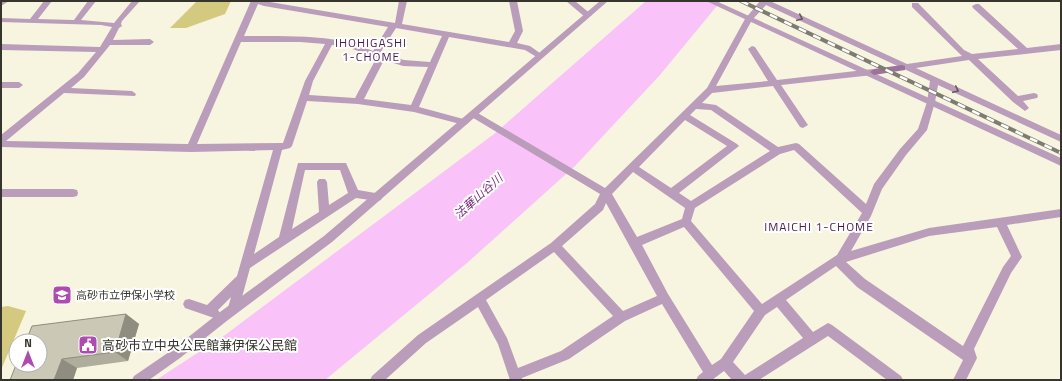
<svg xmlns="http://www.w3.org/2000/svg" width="1062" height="381" font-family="'Titillium Web','Noto Sans JP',sans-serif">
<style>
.green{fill:#d3ca80}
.water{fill:#f9c3f9}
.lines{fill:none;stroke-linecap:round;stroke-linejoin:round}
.minor{fill:#ba9dba;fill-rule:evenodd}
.tertiary{fill:#ba9dba;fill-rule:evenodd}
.secondary{fill:#9d739d;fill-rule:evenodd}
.rail-casing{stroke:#7e7c70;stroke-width:4}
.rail{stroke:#fff;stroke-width:2.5;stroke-dasharray:8;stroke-linecap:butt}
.wall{fill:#afad9c}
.shaded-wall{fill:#8e8d7f}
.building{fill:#cbc9b5;stroke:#8e8d7f}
.oneway{stroke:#64595e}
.labels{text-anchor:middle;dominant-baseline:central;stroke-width:4;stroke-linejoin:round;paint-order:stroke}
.poi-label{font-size:11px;fill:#36352d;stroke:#fff;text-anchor:start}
.neighbourhood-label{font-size:12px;letter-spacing:1px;fill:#4a1b4c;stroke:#fff}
.water-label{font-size:12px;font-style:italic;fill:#7d317f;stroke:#fff}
.near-poi-label{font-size:13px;fill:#36352d;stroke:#fff;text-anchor:start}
</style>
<rect width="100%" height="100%" fill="#f7f5e0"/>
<path class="green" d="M197,1h34l-6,13 -39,14h-16z
M8,306l18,5 -25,59v-63z"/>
<path class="water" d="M646,1h75l-61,74 -85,91 -108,97 -142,117h-169l69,-45 269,-201z"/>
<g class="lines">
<path class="minor" d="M1,1h8l-8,5z
M44,1h8l-14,18 36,1 14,-19h8l-15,19 33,3 18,-22h8l-18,20 -1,3 1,2 -3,2 -6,12 37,-1 4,3 -4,3h-40l-26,32 -13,11 61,3 4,3 -1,2 -71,-3 -58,48 182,3 63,-143h13l131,22 4,-22h8l-5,23 107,18 6,-11 -6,-30h8l6,30 -6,12 13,3 14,10 -4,3 -15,-9 -76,-13 -30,70 48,13 2,2 -2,2 -3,1 -50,-13 -56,-8 -51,-3 -15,45 -2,2 -8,2 -28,104 25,-17 19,-74h48l12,27 23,4 1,3 -1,3 -4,1 -21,-3 -106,70 -12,44 -4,1 -4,-1 -2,-4 3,-11 -13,13 2,3 -2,4 -4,1 -29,-10 -2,-4 2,-4 4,-1 18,6 30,-29 36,-126 -82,2 -190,-5v-12l77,-62 18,-21 -95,-2v-6l99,3 12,-20 -11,-2 -100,-3v-4l29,1zM258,4l6,2 124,21 -15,24c-10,-4 -20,-8 -30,-10 -33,-6 -66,-5 -99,-5zM396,28l46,8 -12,26 -26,-2 -24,-7zM241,42h59l25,2 -20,37 -22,62 -86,1zM332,45l11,1 34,11 -22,41 -46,-3 4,-14zM384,60l19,6 25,1 -17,38 -47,-6zM305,170h35l8,23 -19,12 -2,-23 -2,-3h-6l-2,3 2,30 -27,17z
M566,1h9l17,14 -4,2h-3z
M760,1h10l137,63 55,-8 -50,-49v-4h6l46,47 8,4 46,-5 -45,-41 -1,-2 4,-2h3l48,44 34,-4v6l-83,9 40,37 16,-3 3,1 1,2 -1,2 -14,3 6,7 -4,3 -12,-9 -44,-42 -53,8 145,67v7l-123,-57 -3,17 -8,28 -21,25 -24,34 -11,27 -20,35 78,-23 132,-19v8l-54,8 15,32 -11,16 -37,76 3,9 -11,22h-13l10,-20 -106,-73 -21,-21 -50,34 27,32 15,-9 4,2 69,51 2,4h-16l-59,-44 -69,44h-27l-8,-9 -12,9h-16l2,-4 5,-4 -41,-68 -37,17 -56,38 -47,19v2h-12l-12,-36 -20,-37 -52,36 -41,37h-15l2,-4 46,-41 133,-92 44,-39 5,-10 -130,-78 -1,-2 1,-2h6l129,76 102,-100 38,-69zM766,5l164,76 -3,21 -9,27 -18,20 -26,35 -8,20 -67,-60 -3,-1 -18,4 -62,-42 -14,-2 10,-10 61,-7 27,41 3,1 5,-3 -27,-40 92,-10 4,-3 -4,-3 -96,11 -22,-33 -3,-1 -4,3 20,32 -52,5 36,-66zM696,109l15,1 59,41 -79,50 -12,-8 60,-47 -2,-2 -47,-29zM685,120l42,26 -56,42 -32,-21zM794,150l68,63 -25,42 -75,49 -71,-83 4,-13 85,-54zM633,172l52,36 -3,11 -45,18 -25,-43zM606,203l51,93 -34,15 -61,-65 41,-36zM684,227l70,84 -33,48 -9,6 -44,-71 -26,-49zM997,227l14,29 -8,11 -40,79 -98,-67 -19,-17 83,-26zM554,252l59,64 -52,35 -43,17 -11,-30 -21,-38zM777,307l26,31 -58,37 -12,-13 32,-47z
M1,82h18l4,3 -4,3h-18z
M1,189h72l4,1 1,3 -1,3 -4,1h-72z"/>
<path class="tertiary" d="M600,1h8l-276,241 -104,78 -48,38 -31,22h-17l2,-4 38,-26 48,-38 104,-76z
M706,1h10l345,157v8z"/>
<path class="secondary" d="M902,65l3,1v4l-31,5 -4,-3 4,-3z"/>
<g class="rail-casing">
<path id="rail" d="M741,1l320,152"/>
</g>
<use href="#rail" class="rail"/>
</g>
<path class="wall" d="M126,314l13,10 -11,37 -51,7 -4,12h-63z"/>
<path class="shaded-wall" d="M126,314l13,10 -11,37 -13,-9z
M62,359l15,9 -4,12h-19z"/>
<path class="building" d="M126,314l-11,38 -53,7 -8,21h-44l6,-15h24v-24h-14l6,-15z"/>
<defs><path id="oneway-chevron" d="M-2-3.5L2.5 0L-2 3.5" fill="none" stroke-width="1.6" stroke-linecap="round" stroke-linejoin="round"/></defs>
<g class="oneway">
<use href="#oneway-chevron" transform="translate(800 18) rotate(25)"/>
<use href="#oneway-chevron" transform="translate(956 90) rotate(25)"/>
</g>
<defs>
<g id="school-square" transform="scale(1)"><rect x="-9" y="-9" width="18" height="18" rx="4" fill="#ae4bb1" stroke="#fff"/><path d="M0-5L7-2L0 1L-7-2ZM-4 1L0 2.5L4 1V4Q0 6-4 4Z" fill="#fff"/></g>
<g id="civic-square" transform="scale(1)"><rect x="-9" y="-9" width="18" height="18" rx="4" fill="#ae4bb1" stroke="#fff"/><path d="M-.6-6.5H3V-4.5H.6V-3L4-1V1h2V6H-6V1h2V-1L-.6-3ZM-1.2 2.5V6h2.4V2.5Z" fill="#fff"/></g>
</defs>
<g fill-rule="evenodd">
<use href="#school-square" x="62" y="295"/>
<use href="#civic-square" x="88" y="345"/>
</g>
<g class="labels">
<g class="poi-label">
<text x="76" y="295">高砂市立伊保小学校</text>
</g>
<g class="neighbourhood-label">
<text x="371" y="42">IHOHIGASHI<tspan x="371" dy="14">1-CHOME</tspan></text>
<text x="819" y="226">IMAICHI 1-CHOME</text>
</g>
<g class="water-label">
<text transform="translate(478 196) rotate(-42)">法華山谷川</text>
</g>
<g class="near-poi-label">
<text x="102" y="345">高砂市立中央公民館兼伊保公民館</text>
</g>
</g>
<rect width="1062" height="381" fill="none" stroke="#36352d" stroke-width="4"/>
<g transform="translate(28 353)"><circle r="19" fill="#ffffff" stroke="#afaeab"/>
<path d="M0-3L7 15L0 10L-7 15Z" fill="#ae4bb1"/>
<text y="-6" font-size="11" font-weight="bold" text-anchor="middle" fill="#36352d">N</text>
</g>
</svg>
